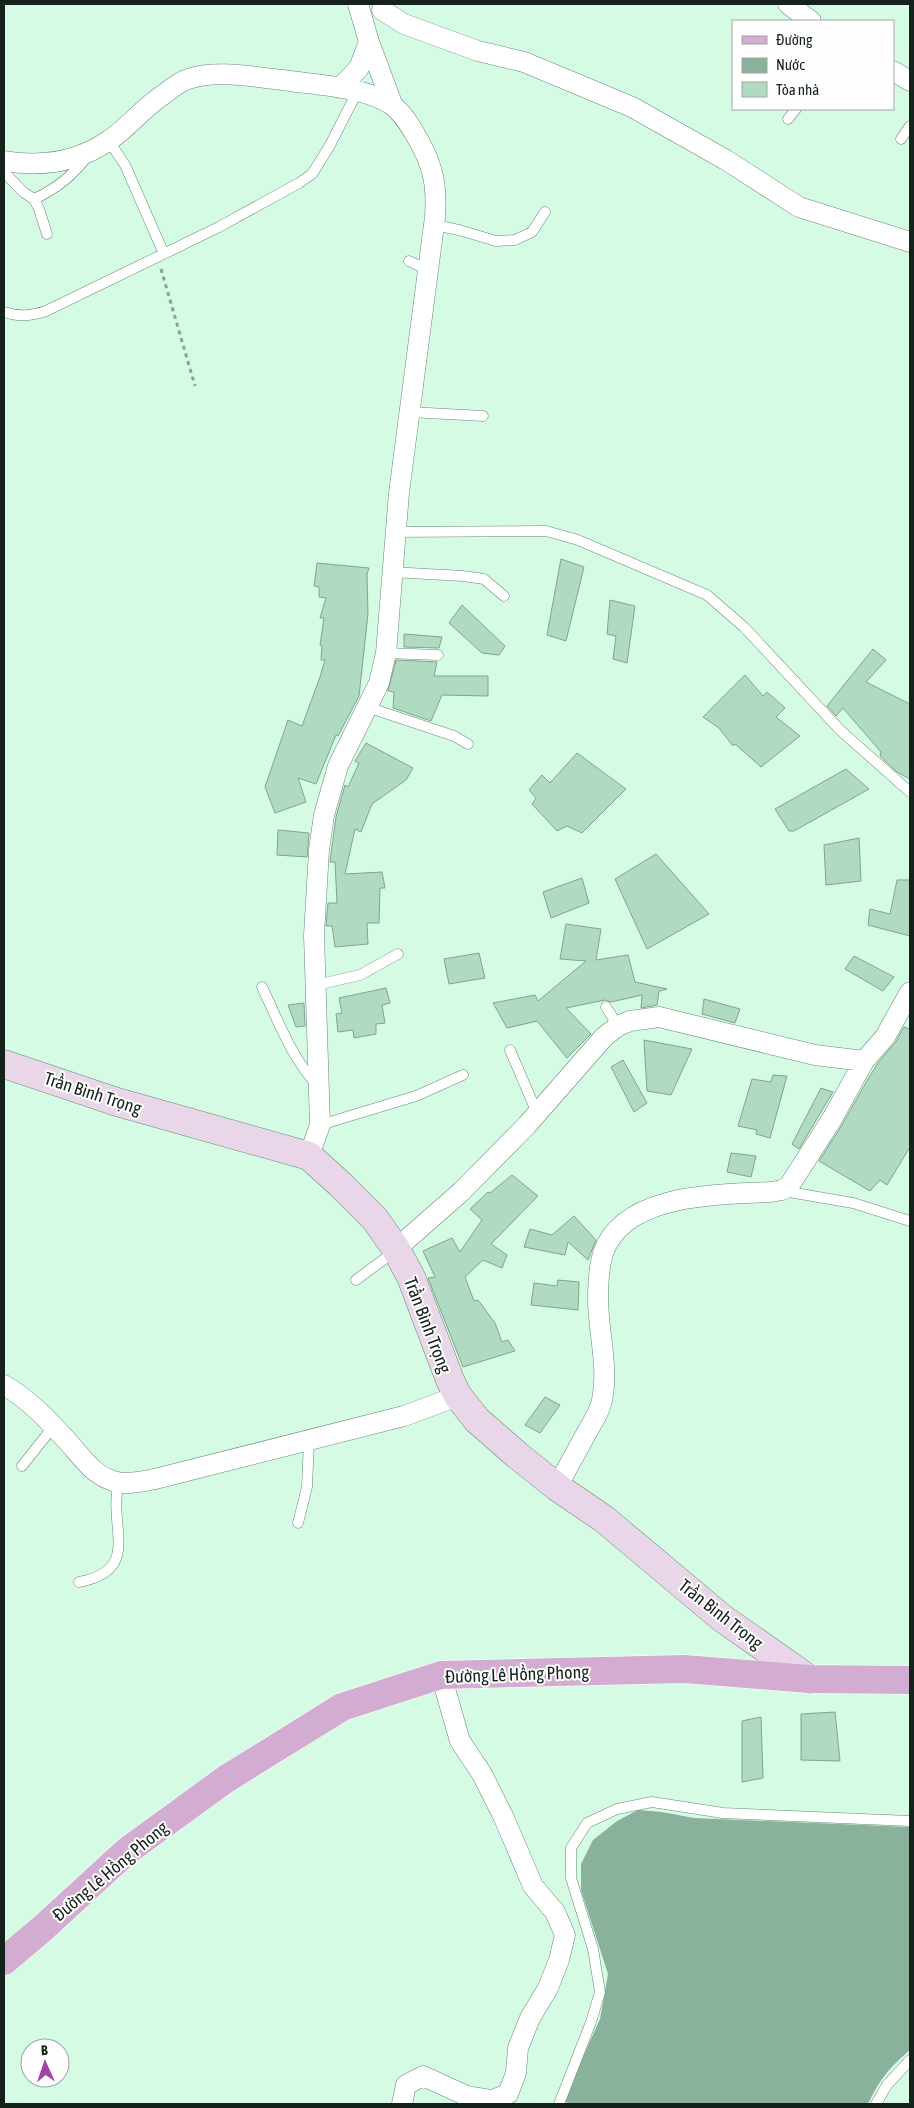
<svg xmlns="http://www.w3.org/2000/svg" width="914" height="2108" font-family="'Asap Condensed',sans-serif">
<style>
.water{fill:#8ab19b}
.building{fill:#b1dac2;stroke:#81a38f}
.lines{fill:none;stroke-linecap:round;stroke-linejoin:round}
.lane-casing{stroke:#678875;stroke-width:11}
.street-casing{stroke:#678875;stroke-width:21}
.secondary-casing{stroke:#678875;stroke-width:29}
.primary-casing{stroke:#fff;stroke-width:29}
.path{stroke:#88a393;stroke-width:3;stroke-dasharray:4 4;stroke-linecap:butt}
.lane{stroke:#fff;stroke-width:10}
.street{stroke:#fff;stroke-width:20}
.secondary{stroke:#e9d6e8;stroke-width:28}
.primary{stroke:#d3acd2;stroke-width:28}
.labels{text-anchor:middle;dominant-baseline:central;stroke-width:4;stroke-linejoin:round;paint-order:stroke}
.street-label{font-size:18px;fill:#15221b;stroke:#fefefe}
</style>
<rect width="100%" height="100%" fill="#d6fbe5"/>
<path class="water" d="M638,1810l24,2 32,6 216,9v223c-21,18 -30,29 -42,54h-297l-6,-2 8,-23 27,-60 8,-45 -27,-84v-26l12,-24 24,-19z"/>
<path class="building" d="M561,559l23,8 -18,74 -19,-6z
M317,563l52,5 -2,6 1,40 -9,82 -21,40 -2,-1 -20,49 -18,-6 8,24 -31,11 -10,-26 23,-67 14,6 18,-49 5,-17h-4l1,-14 -2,-1 4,-27h-4l6,-20 -7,-1v-10l-5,-1z
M610,600l25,6 -8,57 -14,-4 3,-23 -9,-2z
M462,605l43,41 -6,9 -17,-2 -33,-30z
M404,634l38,3 -3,11 -35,-1z
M873,649l13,11 -20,22 44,22v75l-13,-7 -17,-16 1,-4 -38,-44 -7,8 -9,-10z
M396,660l41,2 -3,14h54v20l-46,-1 -11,26 -38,-13 1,-16 -6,-1z
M745,675l18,21 4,-4 18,16 -9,9 24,19 -39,31 -26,-23 -2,2 -14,-18 -16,-11z
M366,743l47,25 -7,12 -34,24 -11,28 -6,-3 -10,45 37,-2 3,16h-5l-1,35h-12l1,21 -33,3 -3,-21h-6l2,-23h9l-2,-41h-5l6,-45 9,-32 3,2 11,-24 -4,-2z
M577,753l49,36 -44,44 -15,-7 -10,5 -25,-27 4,-6 -7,-8 13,-15 8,8z
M846,769l23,20 -75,42h-5l-14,-22z
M278,830l31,3 -2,24 -30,-2z
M859,838l2,43 -35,4 -2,-40z
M656,854l53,60 -62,35 -32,-70z
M582,878l7,25 -38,15 -8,-26z
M897,880h13v56l-42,-11 2,-16 20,5z
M566,924l35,5 -5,31 32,-5 7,27 32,7 -8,2 -2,14 -16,3 1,-13 -31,7 -6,-2 -39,8 25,26 -24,24 -30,-37 -30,7 -14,-25 42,-8 3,6 48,-40 -26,-2z
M479,953l6,25 -36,6 -5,-25z
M854,956l40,21 -11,14 -38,-22z
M386,988l4,15 -8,2 3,18 -9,1v10l-22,4 -1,-8 -15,2 -2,-18 6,-1 -3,-15z
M704,999l36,10 -5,14 -33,-9z
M304,1003l1,23 -9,1 -8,-22z
M904,1027l6,2v118l-23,38 -7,-5 -10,11 -51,-30 23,-36 26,-46 10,-16 17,-20z
M644,1040l48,9 -21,46 -24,-4z
M623,1060l24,43 -13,9 -23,-45z
M773,1075l14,1 -17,62 -14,-4 1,-4 -19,-4 14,-47 19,3z
M821,1088l12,4 -34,57 -7,-5z
M731,1153l25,3 -5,21 -24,-5z
M512,1175l26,21 -47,48 16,11 -5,13 -19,-8 -18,17 9,24 4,-1 17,23 7,19 6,-2 7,11 -52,16 -35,-89 7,-1 -12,-26 29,-13 8,14 22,-32 -12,-11 18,-17 2,1z
M574,1216l22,24 -8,20 -20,-18 -3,13 -41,-8 6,-18 22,6z
M558,1280l21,2 -1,28 -47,-5 3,-22 23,3z
M545,1397l15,8 -20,28 -15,-8z
M835,1712l5,49 -39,-1v-46z
M761,1717l2,61 -21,4v-61z"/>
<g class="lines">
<g class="lane-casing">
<path id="lane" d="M788,119l8,-10
M901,139l9,-13
M109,141l16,24 39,89
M4,172l19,20 11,7 5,10 8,25
M34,199c22,-10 40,-24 54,-44
M434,225l25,5 37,11 19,-1 17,-8 13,-20
M409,261l19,9
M4,312c15,5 27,4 42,-1l173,-84 80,-44 13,-9 17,-27 28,-55
M410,412l73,4
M395,532l151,-1 32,9 129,55 37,32 96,103 70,62
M391,572l72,4 21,3 20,17
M386,653l52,2
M367,707l87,29 14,8
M316,985l44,-10 38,-21
M262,987c16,33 29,70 55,98
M606,1007l12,19
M510,1050l27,63
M320,1125l96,-29 47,-21
M783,1191l70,12 57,18
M356,1280l39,-29
M22,1466l31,-39
M298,1523l9,-36 2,-47
M79,1582c64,-12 28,-56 40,-99
M559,2104l32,-82 9,-30 -7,-43 -22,-71v-30l16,-25 30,-14 35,-7 71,11 187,8
M876,2104l11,-19 23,-25"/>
</g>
<g class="street-casing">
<path id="street" d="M358,4l11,38 24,64
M788,4l23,17
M382,10l22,14 74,27 46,11 108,45 94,53 73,47 111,35
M893,71l17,10
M340,88l19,-20 10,-26
M4,161c37,6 72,2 104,-20 19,-12 33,-31 52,-44 9,-6 18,-15 28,-18 29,-10 65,-2 94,1 33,5 82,6 110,25 12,9 20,24 27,36 15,27 18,46 16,76l-36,276 -13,160 -7,30 -41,83 -14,49 -5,35 -5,85 6,190 -11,31
M396,1249l66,-58 65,-66 77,-88 14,-11 12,-5 29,-4 156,38 49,6
M4,1385c26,15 46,37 66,59 14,16 25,33 47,38 12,3 25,-1 38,-3l249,-63 54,-20
M557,1487c10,-18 19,-35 29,-53 6,-11 14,-22 16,-34 7,-33 -4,-68 -4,-102 0,-14 1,-31 5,-45 21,-61 117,-58 168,-61l11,-2 7,-4 43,-67 32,-58 21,-24 25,-45
M402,2104l4,-19 17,-9 44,20 25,4 16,-6 8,-21 2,-25 12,-30 18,-30 11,-28 6,-25 -10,-23 -22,-26 -29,-68 -22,-44 -22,-33 -19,-66"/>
</g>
<g class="secondary-casing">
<path id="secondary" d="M4,1064l113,38 192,54 32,29 34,34 21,30 15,28 39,103 8,16 19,24 40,35 40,32 47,32 118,99 87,61"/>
</g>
<g class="primary-casing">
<path id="primary" d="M4,1961l39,-33 84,-77 99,-72 116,-72 99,-32 243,-6 125,10 101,1"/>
</g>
<path class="path" d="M161,269l34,117"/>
<use href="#lane" class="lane"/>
<use href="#street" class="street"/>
<use href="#secondary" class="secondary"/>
<use href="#primary" class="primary"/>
</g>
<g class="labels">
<g class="street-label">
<text transform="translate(93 1093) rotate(18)">Trần Bình Trọng</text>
<text transform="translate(428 1325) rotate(69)">Trần Bình Trọng</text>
<text transform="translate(721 1614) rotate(38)">Trần Bình Trọng</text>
<text transform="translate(517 1674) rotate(-2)">Đường Lê Hồng Phong</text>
<text transform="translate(110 1871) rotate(-40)">Đường Lê Hồng Phong</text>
</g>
</g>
<rect width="914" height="2108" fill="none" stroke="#15221b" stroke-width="10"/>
<rect x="732" y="20" width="162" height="90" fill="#fefefe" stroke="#a1a6a3"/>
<rect x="742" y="36" width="25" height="8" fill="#d3acd2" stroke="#a1a6a3"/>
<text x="776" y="45" font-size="15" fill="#15221b">Đường</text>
<rect x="742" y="58" width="25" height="15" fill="#8ab19b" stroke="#a1a6a3"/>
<text x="776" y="70" font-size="15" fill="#15221b">Nước</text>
<rect x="742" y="82" width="25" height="15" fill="#b1dac2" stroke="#a1a6a3"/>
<text x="776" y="95" font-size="15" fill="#15221b">Tòa nhà</text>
<g transform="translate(45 2063) rotate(357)"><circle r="24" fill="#fefefe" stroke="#a1a6a3"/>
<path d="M0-4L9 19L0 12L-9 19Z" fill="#a641a6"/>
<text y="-8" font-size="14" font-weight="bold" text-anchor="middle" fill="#15221b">B</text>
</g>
</svg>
